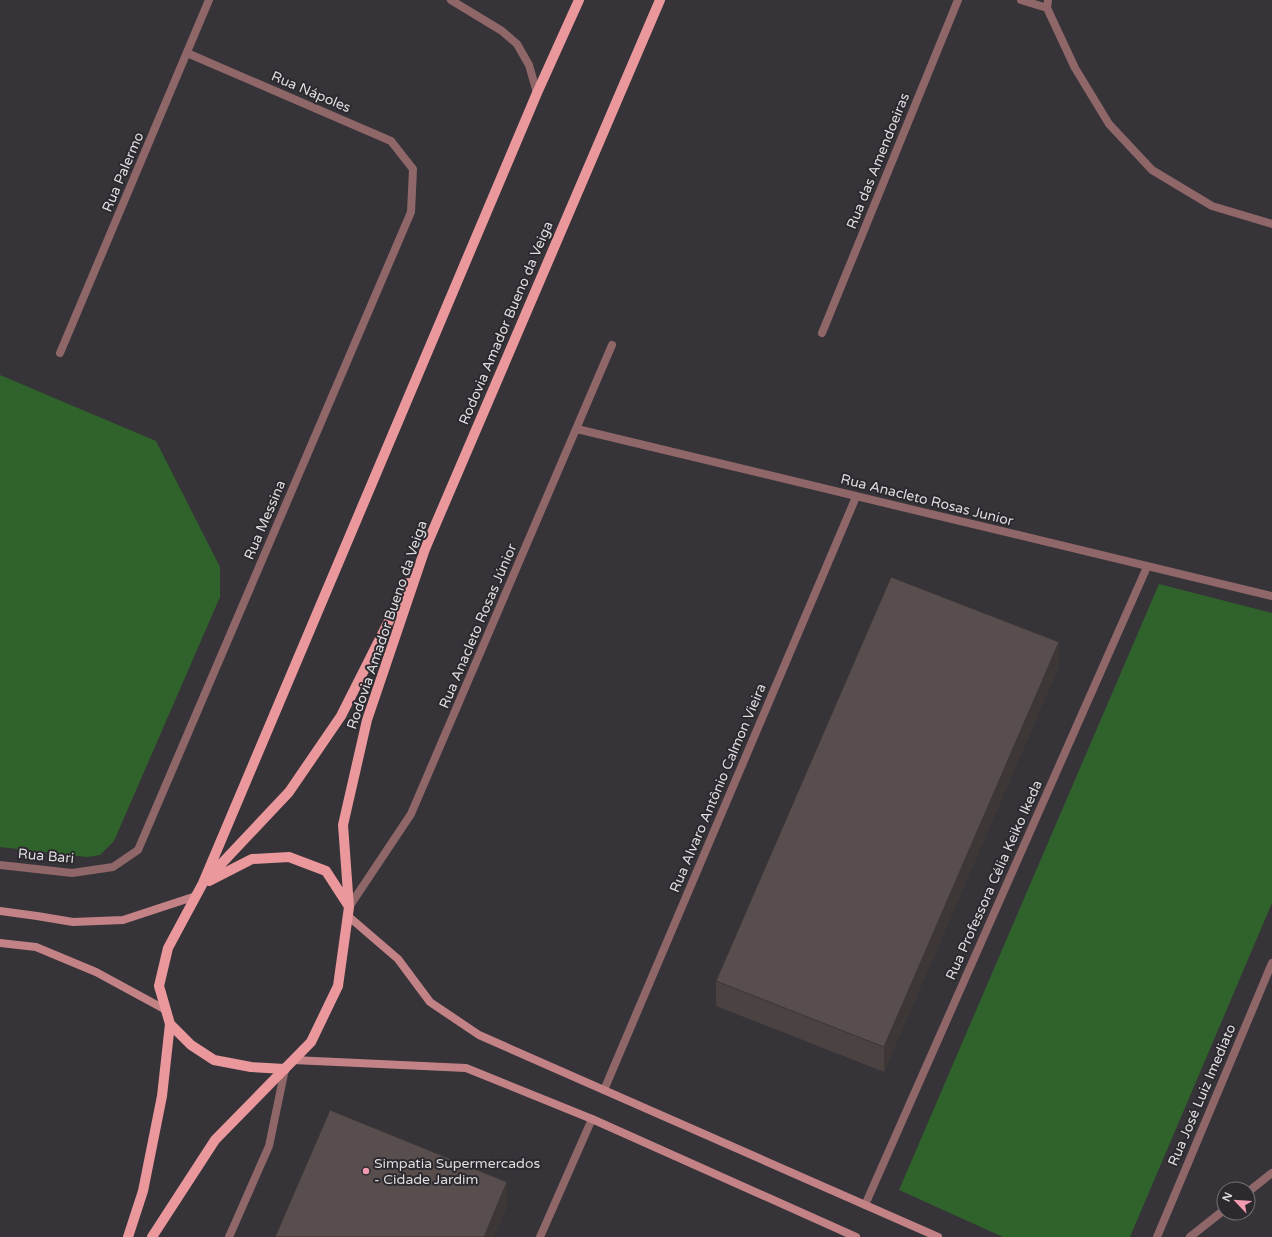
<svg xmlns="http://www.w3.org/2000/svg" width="1272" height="1237" font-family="'Varela Round',sans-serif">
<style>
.green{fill:#30632b}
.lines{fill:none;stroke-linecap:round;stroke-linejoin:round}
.street{stroke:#906769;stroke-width:8}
.secondary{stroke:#c38386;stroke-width:8}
.primary{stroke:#ea989c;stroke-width:10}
.wall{fill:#4b4342}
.shaded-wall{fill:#3d3736}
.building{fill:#574e4d;stroke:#3d3736}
.poi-dot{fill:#f29ab0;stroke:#2c292f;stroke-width:1.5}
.labels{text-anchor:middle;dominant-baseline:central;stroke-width:4;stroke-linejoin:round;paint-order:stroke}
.street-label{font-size:14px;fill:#dddbdf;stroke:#2c292f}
.poi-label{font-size:14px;fill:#dddbdf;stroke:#2c292f;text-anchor:start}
</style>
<rect width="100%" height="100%" fill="#363339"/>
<path class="green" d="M0,375l156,66 64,126v30l-106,244 -14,14 -13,2 -87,-10z
M1159,584l113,29v290l-142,334h-127l-104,-47z"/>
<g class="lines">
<path class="street" d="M451,0l51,31 15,13 12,21 8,28
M1021,0l26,8
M1048,0l-1,8 28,60 34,56 43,46 60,36 60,18
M822,333l136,-333
M60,353l149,-353
M577,429l695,167
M0,865l72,8 41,-6 25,-17 273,-638 2,-43 -22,-28 -204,-88
M349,907l62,-93 201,-469
M604,1090l252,-593
M1248,1192l24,-19
M865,1205l282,-638
M229,1237l40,-91 16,-77
M540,1237l52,-118
M1157,1237l115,-274
M1190,1237l34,-27"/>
<path class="secondary" d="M0,911l37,5 36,6 50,-2 73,-24
M348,916l50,43 32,43 49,33 459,202
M0,943l36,4 60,25 70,38
M293,1060l173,8 126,51 264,118"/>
<path class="primary" d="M208,878l81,-86 52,-76 67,-133
M209,881l43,-22 37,-2 37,14 22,34
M170,1024l21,21 23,15 37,7 34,2
M128,1237l15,-46 19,-95 8,-72 -11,-38 9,-38 35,-65 334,-790 42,-93
M152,1237l63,-97 96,-98 27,-56 11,-79 -6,-82 24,-105 58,-171 235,-549"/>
</g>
<path class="wall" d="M1059,666l-175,406 -168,-66v-25z"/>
<path class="shaded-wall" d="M1059,642v24l-175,406v-25z
M507,1182v25l-13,30h-10z"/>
<path class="building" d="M891,577l168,65 -175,405 -168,-66z
M330,1110l177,72 -23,55h-209z"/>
<circle class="poi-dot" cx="366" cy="1171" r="4"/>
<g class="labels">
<g class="street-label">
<text transform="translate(311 92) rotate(23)">Rua Nápoles</text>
<text transform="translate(878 161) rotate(-68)">Rua das Amendoeiras</text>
<text transform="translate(123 172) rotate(-67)">Rua Palermo</text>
<text transform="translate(506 323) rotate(-67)">Rodovia Amador Bueno da Veiga</text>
<text transform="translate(927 500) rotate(14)">Rua Anacleto Rosas Junior</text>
<text transform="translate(265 520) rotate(-67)">Rua Messina</text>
<text transform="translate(387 625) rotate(-71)">Rodovia Amador Bueno da Veiga</text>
<text transform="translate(478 626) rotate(-67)">Rua Anacleto Rosas Júnior</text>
<text transform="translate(718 788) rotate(-67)">Rua Alvaro Antônio Calmon Vieira</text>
<text transform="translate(46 856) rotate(5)">Rua Bari</text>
<text transform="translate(994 880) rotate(-66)">Rua Professora Célia Keiko Ikeda</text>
<text transform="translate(1202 1095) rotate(-67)">Rua José Luiz Imediato</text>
</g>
<g class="poi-label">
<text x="374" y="1163">Simpatia Supermercados<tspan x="374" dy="16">- Cidade Jardim</tspan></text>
</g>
</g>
<g transform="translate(1236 1201) rotate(295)"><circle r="19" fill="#2c292f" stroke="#737075"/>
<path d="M0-3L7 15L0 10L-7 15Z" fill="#f29ab0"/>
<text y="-6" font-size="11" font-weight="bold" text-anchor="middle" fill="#dddbdf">N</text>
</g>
</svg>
